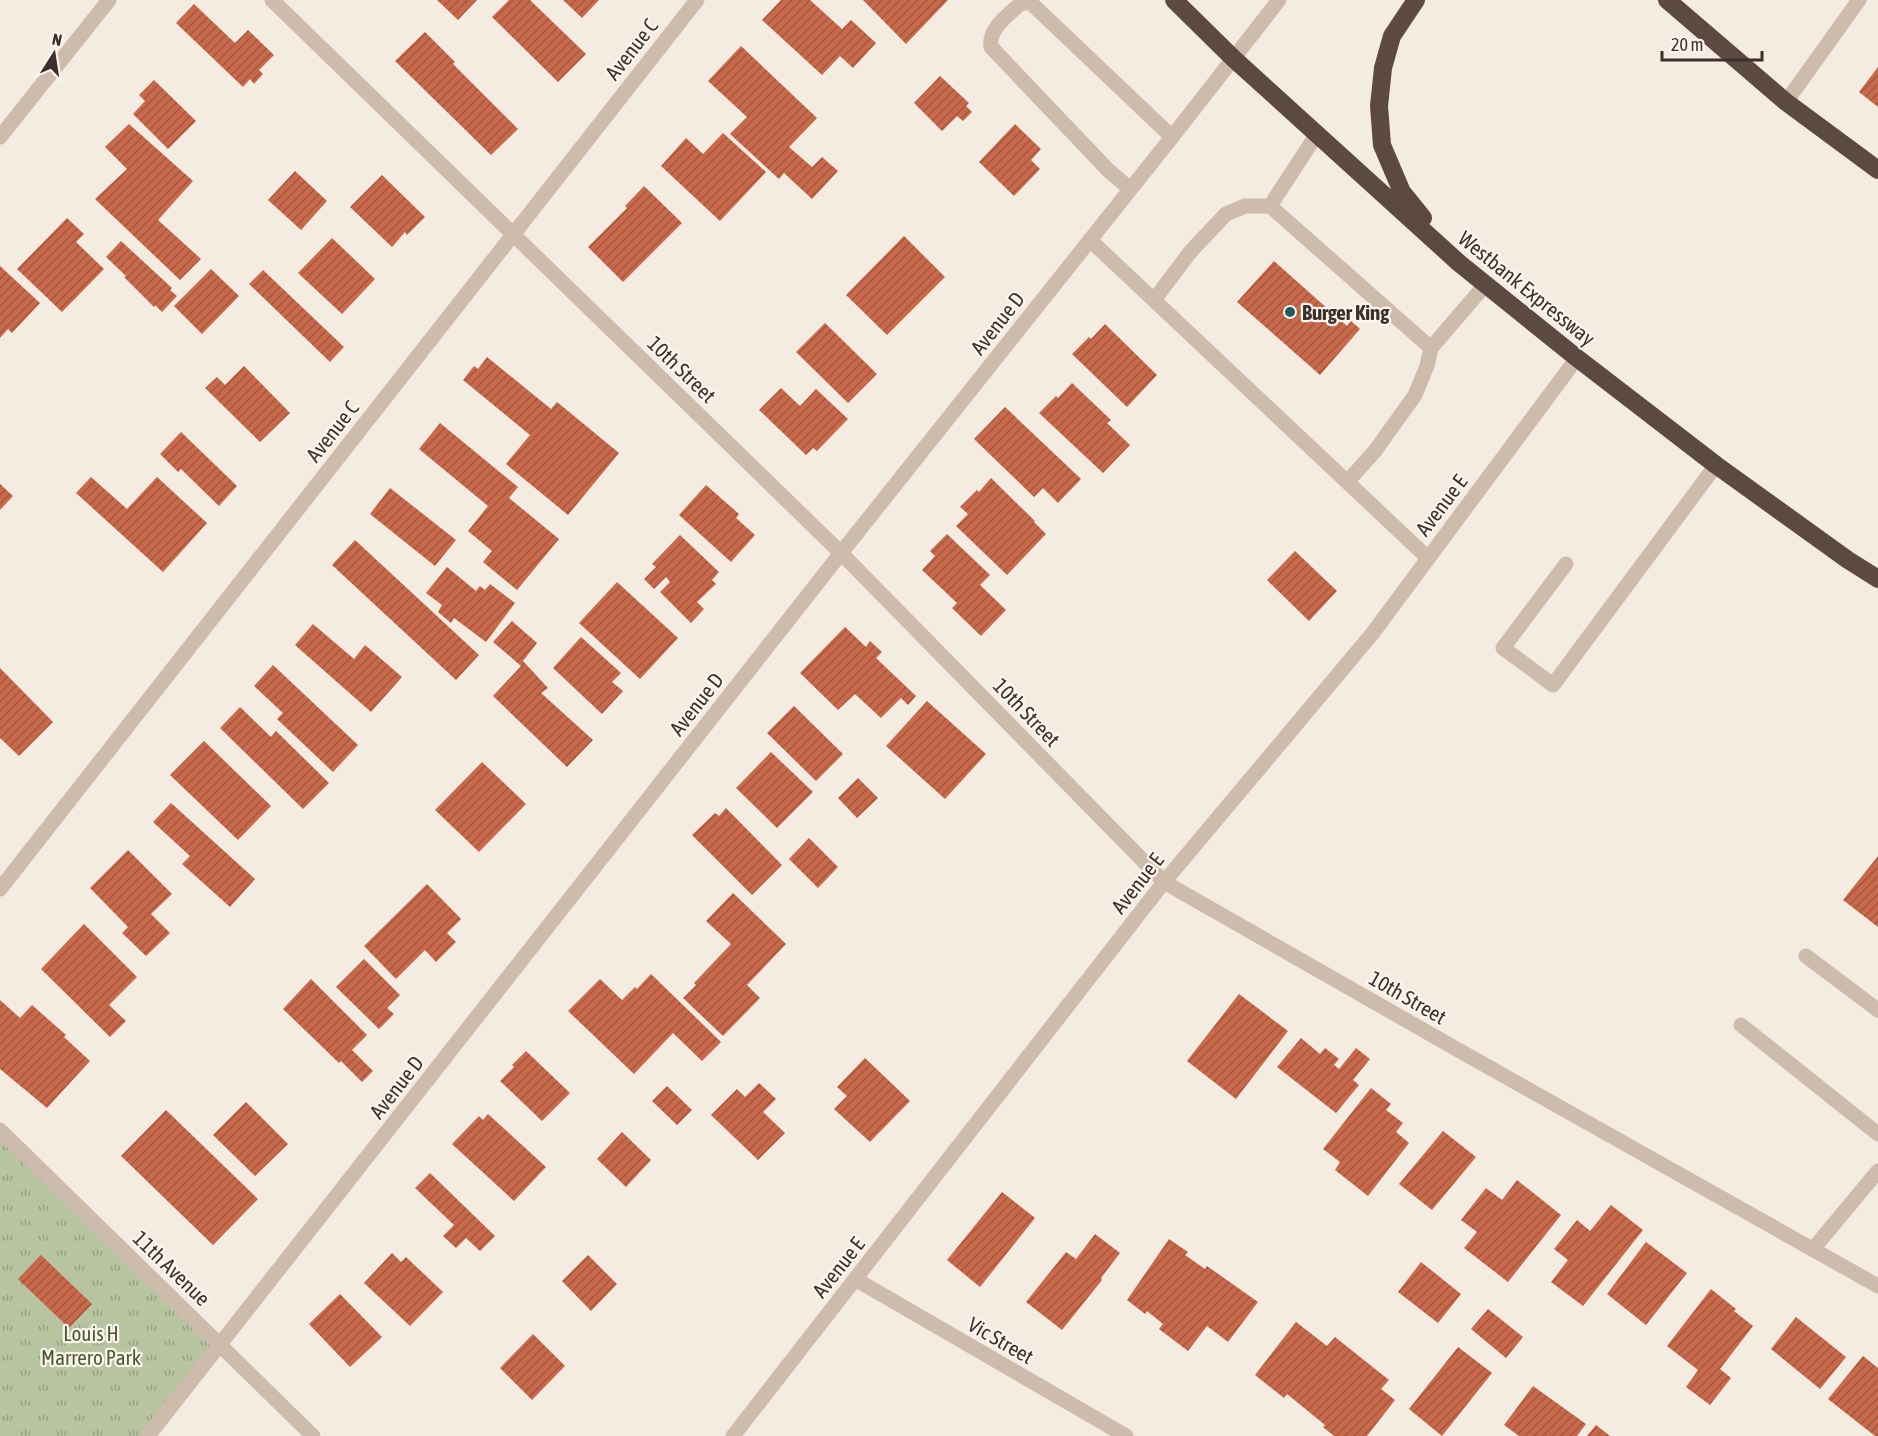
<svg xmlns="http://www.w3.org/2000/svg" width="1878" height="1436" font-family="'Asap Condensed',sans-serif">
<style>
.grass{fill:url(#grass-tufts)}
.building{fill:url(#building-hatch)}
.lines{fill:none;stroke-linecap:round;stroke-linejoin:round}
.lane{stroke:#cdbbac;stroke-width:15}
.street{stroke:#cdbbac;stroke-width:15}
.highway{stroke:#5c4a42;stroke-width:18}
.poi-dot{fill:#1f5a5e;stroke:#fbf5ee;stroke-width:2}
.labels{text-anchor:middle;dominant-baseline:central;stroke-width:4.5;stroke-linejoin:round;paint-order:stroke}
.street-label{font-size:21px;fill:#3b302b;stroke:#fbf5ee}
.poi-label{font-size:21px;font-weight:bold;fill:#3b302b;stroke:#fbf5ee;text-anchor:start}
.park-label{font-size:21px;fill:#4a5a2e;stroke:#fbf5ee}
</style>
<defs>
<pattern id="grass-tufts" width="24" height="20" patternUnits="userSpaceOnUse" patternTransform="scale(1.5)"><rect width="24" height="20" fill="#b8c4a0"/><path d="M3 7l-1-3M5 7V3M7 7l1-3M15 17l-1-3M17 17v-4M19 17l1-3" fill="none" stroke="#97a083"/></pattern>
<pattern id="building-hatch" width="6" height="6" patternUnits="userSpaceOnUse" patternTransform="scale(1.5)"><rect width="6" height="6" fill="#c8694b"/><path d="M-1 1l2-2M0 6l6-6M5 7l2-2" fill="none" stroke="#a4573f"/></pattern>
</defs>
<rect width="100%" height="100%" fill="#f4ebe1"/>
<path class="grass" d="M0,1130l221,215 -73,91h-148z"/>
<path class="building" d="M437,0h40l-19,20z
M509,0h21l56,54 -28,28 -66,-65z
M563,0h36l-17,18z
M781,0h29l32,29 9,-9 25,23 -23,25 -13,-12 -18,19 -60,-55z
M863,0h85l-42,44z
M194,4l41,39 13,-13 26,25 -15,15 4,4 -9,10 -4,-5 -7,8 -67,-64z
M425,32l30,30 -2,2 65,65 -27,26 -96,-94z
M741,46l76,72 -28,29 23,20 10,-10 16,14 -26,28 -28,-26 -5,6 -49,-45 17,-17 -39,-36z
M1878,67v40l-19,-15z
M940,76l29,27 -3,3 6,6 -9,9 -6,-5 -15,15 -28,-28z
M154,80l42,41 -28,28 -35,-35 12,-13 -6,-6z
M129,124l64,57 -35,39 43,39 -21,21 -85,-81 32,-30 -22,-22z
M1015,124l26,25 -10,11 9,9 -26,27 -35,-34z
M723,133l43,39 -46,49 -59,-55 25,-28 17,16z
M295,171l32,30 -26,29 -33,-30z
M382,175l43,42 -18,18 -2,-3 -13,15 -42,-40z
M644,186l38,37 -59,59 -35,-35 39,-39 -2,-2z
M67,218l17,16 -8,8 28,27 -42,43 -45,-43z
M904,236l41,41 -58,58 -41,-40z
M332,238l43,41 -33,35 -44,-41z
M121,241l51,47 -2,2 7,6 -15,16 -7,-7 -1,2 -30,-30 2,-1 -20,-19z
M1274,261l73,65 4,-5 9,8 -40,46 -83,-73z
M0,266l40,37 -28,30 -4,-4 -8,9z
M211,269l28,27 -37,38 -28,-28z
M263,270l81,77 -14,15 -81,-78z
M825,323l52,51 -29,29 -52,-51z
M1105,324l52,51 -30,32 -55,-53 17,-17 2,2z
M487,357l64,52 6,-7 62,51 -51,62 -62,-51 24,-29 -67,-55 11,-14 4,3z
M244,366l46,47 -30,29 -55,-54 12,-11 8,8z
M1072,383l39,37 -4,3 23,22 -27,28 -64,-60 17,-17 2,2z
M781,388l19,18 16,-17 32,30 -31,32 -4,-3 -7,7 -47,-45z
M1005,407l76,72 -23,24 -15,-15 -9,9 -60,-58z
M440,423l78,64 -9,11 50,41 -42,51 -34,-28 9,-11 -24,-20 20,-25 -69,-57z
M181,432l56,54 -18,20 -38,-37 -3,3 -18,-18z
M91,477l36,32 30,-32 50,46 -44,49 -87,-79z
M991,478l44,43 -1,1 12,12 -39,41 -51,-49 12,-12 -8,-7 17,-17 2,2z
M0,484l13,12 -13,14z
M706,485l33,29 -3,4 19,17 -24,27 -52,-47z
M390,488l66,52 -21,26 -65,-52z
M947,534l43,41 -10,10 26,25 -25,26 -29,-28 5,-5 -35,-33 13,-14 -5,-5z
M680,535l39,37 -7,8 4,4 -19,18 7,7 -13,14 -31,-31 10,-10 -4,-5 -12,12 -10,-10 12,-12 -4,-3z
M355,540l124,115 -23,25 -124,-115z
M1295,551l42,40 -28,30 -42,-41z
M447,567l29,24 4,-5 5,4 5,-6 25,19 -29,39 -32,-24 -3,5 -13,-11 4,-7 -16,-12z
M617,582l61,56 -38,41 -61,-56z
M512,621l25,22 -14,18 25,27 -7,5 52,47 -26,27 -74,-71 28,-30 -28,-24z
M313,624l41,35 11,-14 37,32 -31,35 -76,-67z
M845,627l21,20 4,-6 12,11 -6,6 40,38 -8,9 -7,-7 -20,20 -26,-24 -17,16 -38,-37z
M581,637l40,36 -9,9 11,9 -21,23 -49,-46z
M273,665l85,80 -25,27 -56,-53 6,-6 -29,-27z
M0,668l53,54 -34,34 -19,-18z
M927,701l59,53 -41,45 -59,-53z
M794,706l49,48 -27,27 -49,-48z
M240,707l31,30 5,-6 53,52 -26,26 -83,-81z
M204,741l67,65 -33,34 -68,-65z
M771,752l42,40 -36,36 -41,-40z
M482,762l44,42 -47,48 -44,-42z
M858,778l20,20 -21,20 -19,-20z
M171,803l84,76 -25,28 -48,-43 8,-8 -37,-34z
M726,808l56,57 -30,30 -60,-60 23,-22 4,3z
M809,838l29,29 -20,21 -29,-29z
M128,850l44,44 -21,20 19,19 -24,23 -24,-23 6,-6 -38,-39z
M1878,856v71l-35,-27z
M427,884l34,35 -14,14 9,9 -20,20 -11,-12 -29,29 -32,-33z
M733,893l53,51 -39,41 13,13 -37,38 -40,-38 13,-13 -2,-2 37,-39 -25,-23z
M84,924l53,53 -28,28 17,16 -16,16 -69,-68z
M364,959l36,36 -13,13 7,6 -15,15 -43,-42z
M651,974l70,68 -19,19 -29,-28 -39,41 -66,-63 32,-32 22,21 13,-13 2,2z
M311,979l56,56 -15,15 21,21 -11,11 -21,-21 -2,2 -56,-54z
M1239,994l49,37 -52,68 -49,-38z
M0,1000l20,18 12,-13 34,30 -2,2 26,24 -43,47 -47,-39z
M1301,1038l19,16 5,-6 14,11 -5,6 5,4 17,-21 14,11 -17,21 6,5 -23,28 -59,-46z
M526,1051l44,42 -28,28 -42,-40 14,-14 -2,-2z
M865,1058l45,43 -40,41 -36,-33 13,-13 -10,-9z
M759,1083l17,16 -13,13 22,21 -27,27 -47,-45 26,-26 8,8z
M667,1086l25,24 -15,15 -25,-24z
M1371,1088l20,16 -5,6 17,13 -7,9 13,11 -41,53 -33,-26 5,-8 -17,-13z
M246,1102l42,42 -33,32 -42,-41z
M166,1110l92,89 -45,46 -92,-89z
M488,1114l58,53 -32,34 -62,-57 27,-28 4,4z
M1443,1131l33,26 -44,53 -33,-26z
M622,1132l29,28 -25,27 -29,-28z
M430,1173l65,63 -15,15 -14,-13 -10,10 -13,-12 11,-11 -39,-37z
M1517,1180l44,35 -53,67 -44,-34 13,-16 -16,-12 25,-32 16,12z
M1002,1192l33,26 -55,69 -33,-27z
M1611,1205l32,25 -60,76 -32,-24 17,-22 -14,-11 23,-29 13,11z
M1095,1234l25,19 -19,25 1,2 -40,50 -36,-28 40,-50 10,7z
M1169,1239l19,13 -3,3 20,14 2,-3 51,36 -30,40 -21,-16 -19,25 -29,-22 4,-5 -16,-13 -2,3 -18,-14z
M1646,1242l41,31 -41,52 -39,-31z
M392,1253l9,9 5,-5 37,35 -33,34 -46,-43z
M41,1255l51,49 -23,24 -51,-49z
M588,1255l29,29 -26,27 -29,-30z
M1421,1262l40,32 -23,29 -40,-31z
M1711,1289l25,20 -2,2 19,15 -33,43 11,9 -21,27 -24,-18 12,-17 -31,-24z
M340,1294l42,43 -32,30 -41,-43z
M1488,1309l35,28 -17,21 -35,-29z
M1796,1317l50,40 -26,32 -49,-40z
M1296,1322l31,24 8,-9 54,43 -8,9 14,11 -28,36h-33l-11,-9 2,-2 -38,-31 -3,4 -29,-23z
M533,1334l32,32 -33,34 -32,-32z
M1458,1347l34,26 -50,63 -33,-27z
M1863,1356l15,12v68h-3l-47,-37z
M1533,1386l53,38 -9,12h-58l-15,-11z
M1596,1425l14,11h-23z"/>
<g class="lines">
<path class="lane" d="M1130,189l-22,-19 -117,-123c-3,-19 18,-32 30,-44h10l141,134
M1270,206l47,-72
M1090,240l338,318
M1154,300l37,-49 35,-37 19,-8h25l161,142
M1348,481l27,-30 40,-56 12,-29 4,-18 54,-63
M1566,564l-63,84 50,37 163,-220
M1806,956l72,54
M1741,1025l137,109
M1813,1249l65,-78"/>
<path class="street" d="M272,0l569,553 323,329 296,169 418,235
M1786,102l73,-102
M0,137l109,-137
M0,889l697,-889
M0,1130l313,306
M855,1279l271,157
M148,1436l693,-883 331,-416 107,-137
M733,1436l431,-554 208,-248 205,-276"/>
<path class="highway" d="M1174,0l60,59 225,204 118,95 139,107 132,95 30,19
M1416,0l-24,36 -9,32 -4,38 3,39 20,47 21,26
M1667,0l119,102 92,68"/>
</g>
<circle class="poi-dot" cx="1290" cy="312" r="6"/>
<g class="labels">
<g class="street-label">
<text transform="translate(631 49) rotate(-52)">Avenue C</text>
<text transform="translate(1527 288) rotate(39)">Westbank Expressway</text>
<text transform="translate(997 323) rotate(-52)">Avenue D</text>
<text transform="translate(682 369) rotate(44)">10th Street</text>
<text transform="translate(332 431) rotate(-52)">Avenue C</text>
<text transform="translate(1441 505) rotate(-53)">Avenue E</text>
<text transform="translate(696 704) rotate(-52)">Avenue D</text>
<text transform="translate(1027 712) rotate(46)">10th Street</text>
<text transform="translate(1137 883) rotate(-52)">Avenue E</text>
<text transform="translate(1408 997) rotate(30)">10th Street</text>
<text transform="translate(396 1087) rotate(-52)">Avenue D</text>
<text transform="translate(838 1267) rotate(-52)">Avenue E</text>
<text transform="translate(172 1268) rotate(44)">11th Avenue</text>
<text transform="translate(1001 1340) rotate(30)">Vic Street</text>
</g>
<g class="poi-label">
<text x="1302" y="312">Burger King</text>
</g>
<g class="park-label">
<text x="91" y="1333">Louis H<tspan x="91" dy="24">Marrero Park</tspan></text>
</g>
</g>
<g transform="translate(54 54) rotate(12)" stroke="#fbf5ee" stroke-width="4.5" paint-order="stroke">
<path d="M0-4.5L10 22L0 15L-10 22Z" fill="#3b302b"/>
<text y="-9" font-size="16" font-weight="bold" text-anchor="middle" fill="#3b302b">N</text>
</g>
<path d="M1662 51v9h100v-9" fill="none" stroke="#3b302b" stroke-width="3"/>
<text x="1671" y="51" font-size="18" fill="#3b302b" stroke="#fbf5ee" stroke-width="4.5" paint-order="stroke">20 m</text>
</svg>
